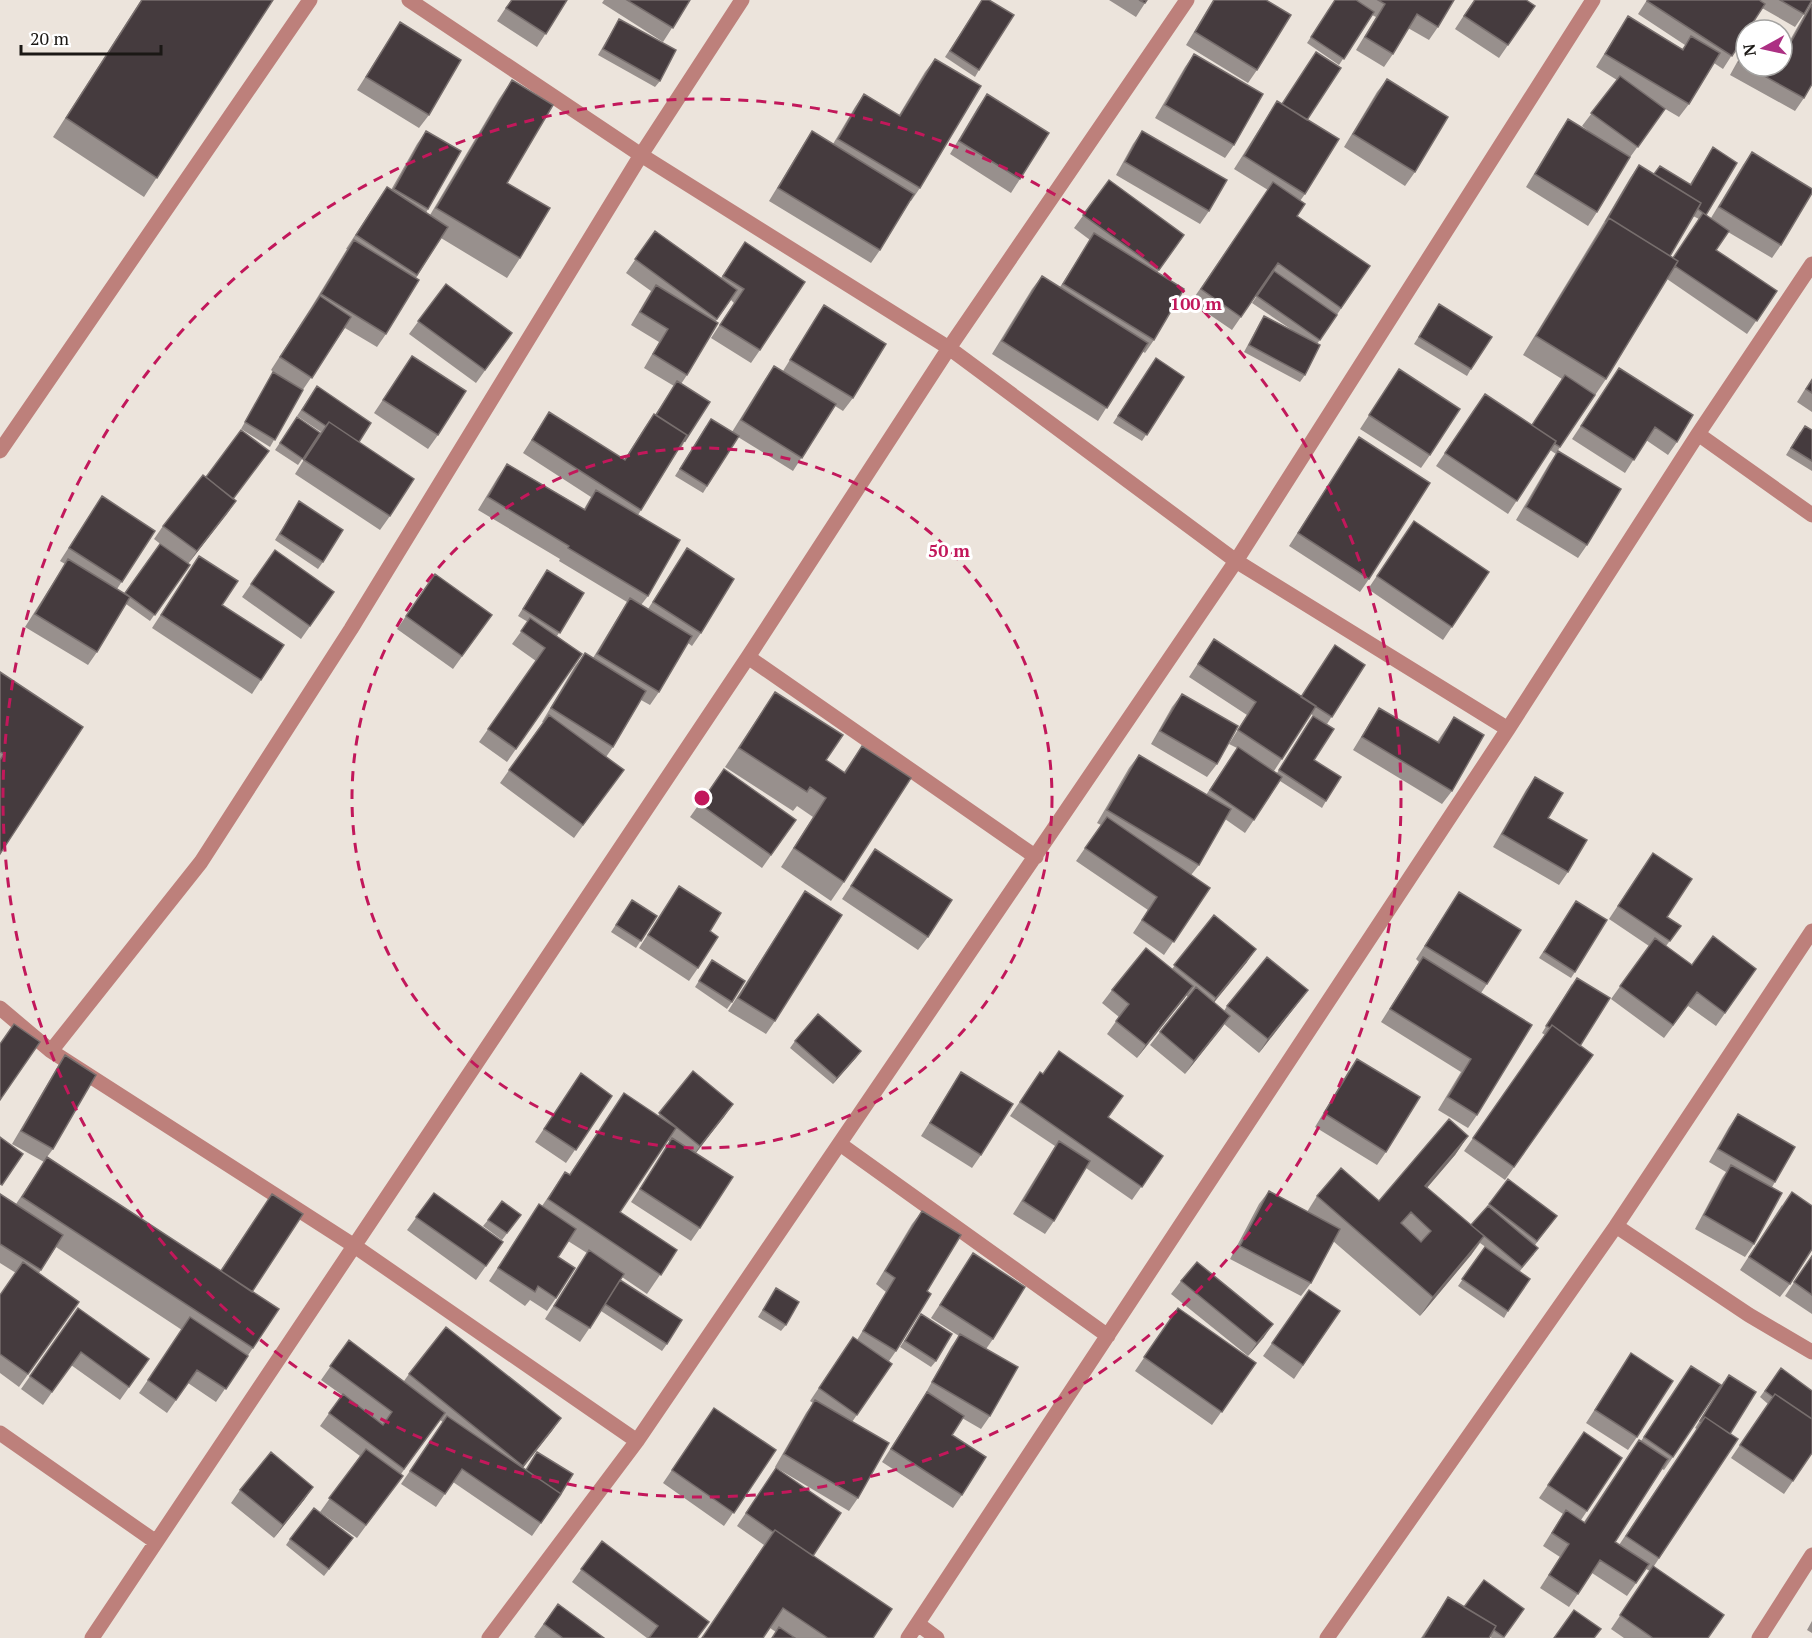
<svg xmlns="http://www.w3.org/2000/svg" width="1812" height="1638" font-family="'PT Serif',serif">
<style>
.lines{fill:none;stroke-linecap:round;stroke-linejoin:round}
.minor{stroke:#bd807b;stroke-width:15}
.wall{fill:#98908d;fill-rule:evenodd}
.shaded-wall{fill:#776e6d}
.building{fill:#453b3e;stroke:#776e6d;stroke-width:1.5;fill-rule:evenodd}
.ring{fill:none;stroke:#c2185b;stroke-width:3;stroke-dasharray:10 8}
.centre{fill:#c2185b;stroke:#fff;stroke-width:3}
.ring-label{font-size:18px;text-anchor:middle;font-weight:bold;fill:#c2185b;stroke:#fff;stroke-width:6;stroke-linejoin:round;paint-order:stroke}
</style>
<rect width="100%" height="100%" fill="#ece4dc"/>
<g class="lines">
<path class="minor" d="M409,0l232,155 308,193 287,213 272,168
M1698,434l114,81
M0,451l310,-451
M748,657l288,200
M0,1008l51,43 302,194 284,196
M51,1051l150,-189 150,-233 290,-474 101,-155
M840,1144l268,192
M1616,1226l133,89 63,37
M0,1433l156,109
M918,1624l19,14
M92,1638l656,-981 201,-309 238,-348
M489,1638l148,-197 599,-880 357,-561
M908,1638l600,-909 190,-295 114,-170
M1327,1638l289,-412 196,-295
M1759,1638l53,-83"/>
</g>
<path class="wall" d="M141,0h132l-129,197 -91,-60z
M511,0h56l-30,47 -40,-26z
M604,0h86l-27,42 -61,-39z
M982,0l-3,70 -4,7 -30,-20z
M1109,0h38l-11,17z
M1213,0h53l-9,70 -9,13 -62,-38z
M1335,0h119l-16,27 -9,13 -21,-12 -15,26 -9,13 -28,-17 20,-33 -4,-2 -33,50 -32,-22z
M1474,0h52l9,6 -36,52 -44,-29z
M1647,0h165l-8,14 -9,13 -33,-19 -39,61 -9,-6 -25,41 -10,13 -17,-10 3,2 -37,51 -31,52 -9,14 -62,-39 33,-55 9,-13 23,14 -9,-7 35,-46 -21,-13 32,-51 54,33 3,-4 -47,-31z
M1812,1v83l-8,14 -9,13 -65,-36 16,-29v20l43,-24z
M619,19l41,62 -5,6 -57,-32z
M400,22l29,93 -10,13 -62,-38z
M1194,54l40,91 -9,13 -70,-40 30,-51z
M935,59l-15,129 -9,13h-1l-30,49 -9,13 -102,-62 34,-56 9,-14 21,13 22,-37 9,-13 35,21 26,-43z
M1387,79l28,93 -10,14 -61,-39 33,-55z
M512,80l-5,103 13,75 -13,20 -66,-40 -25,40 -30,56 -9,13 -32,-19 -43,63 -32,56 -29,-18 28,-50 4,-7 4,3 -6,-5 41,-64 35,-57h-1l32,-49 9,-13 4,3 26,-46 9,-13 2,78 -2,4 4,2 69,-116z
M987,94l33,85 -9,14 -61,-39 28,-47z
M1277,101l30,19 -2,74 -5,7 -3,15 73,50 -53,78 -12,31 -5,7 -56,-30 16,-30 4,-6 28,14 -40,-27 18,-26 -1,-1 -37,54 -41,-28 77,-112 -34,-21z
M1142,131l67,80 -9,13 -84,-49 17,-31z
M1713,147l-7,68 5,3 32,-53 9,-13 29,93 -9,13 -44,-26 -12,18 61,41 -30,43 -80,-55 -61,100 -46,68 -4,7 -6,-4 -42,64 -72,-48 40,-59 56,18 30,-46 -39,-24 74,-121 33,-56 9,-13 15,9 6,-8 30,18zM1693,216l6,3 -26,39 -3,-2z
M1109,180l75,55 -27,38 -3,67 -9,13 -3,-2 -44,70 -106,-67 40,-65 10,-13 18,11 30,-47 -16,-12z
M655,231l66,47 24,-36 15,108 -9,13 -40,-25 23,-35 -3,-3 -15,21 -29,54 -6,9 4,57 -4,7 -1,-1 -42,68 10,81 -7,9 7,4 39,-61 14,85 -9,13 -4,-3 -29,49 -9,13 -9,-5 -28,47 -7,10 8,26 -40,55 -74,-55 43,-61h-1l33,-56 10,-13 8,5 34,-56 -68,-41 1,-2 -82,-49 20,-33 9,-13 77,45 7,-12 -68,-44 26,-41 75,48 21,-33 9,-13 1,1 19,-29 -30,-18 15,-26 -28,-17 20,-34 -25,-18z
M446,284l66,49 -36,50 -67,-49z
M824,305l29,93 -10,13 -8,-5 -42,65 -55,-34 -35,56 -28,-17 31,-50 26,6 33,-53 9,-13 9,5z
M1435,311l36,58 -4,7 -53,-32z
M412,356l26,79 -10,14 -54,-36z
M1156,358l28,19 -42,64 -29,-18z
M1619,368l58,74 -9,13 -22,-15 -21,33 -53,-34z
M1399,369l31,86 -9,13 -61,-39z
M1812,378v34l-15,-10z
M317,386l42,56 31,74 -10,14 -85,-56 26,-42 -24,-16z
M297,417l23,16 -22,32 -23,-15z
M1812,430v41l-26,-16 14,-23z
M1359,437l10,142 -9,13 -71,-46z
M1558,451l29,94 -9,13 -62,-38 33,-56z
M102,496l53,35 -38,58 7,5 36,-50 3,2 -9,-7 9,-13 71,-27 2,2 -48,63 2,1 -40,56 -24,-17 -29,48 -9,13 -63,-38 40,-63 -5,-3z
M299,501l24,61 -5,7 -43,-29z
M1414,521l75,51 -46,68 -75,-51z
M275,550l59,42 -33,47 -59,-42z
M199,556l23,49 39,75 -9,14 -100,-66z
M547,570l37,23 -27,43 25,18 -75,108 -28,-20 57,-81 -24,-17 16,-22 -10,-6z
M435,574l57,41 -39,54 -56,-40z
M1214,639l87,57 64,-31 -38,59 -16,-10 -37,57 3,2 31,-50 6,37 12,41 -4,7 -42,-27 -35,52 -20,-14 -26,46 -8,10 19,13 -46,67 -31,-22 15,-23 -72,-49 25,-36 -4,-2 32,-55 10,-13 67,40 31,-47 -8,-4 18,-29 -58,-38z
M0,672l83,55 -83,127z
M775,692l51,68 18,12 18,-26 -18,136 -13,19 -50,-34 32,-50 -16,-11 -4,5 -68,-44z
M1182,694l35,70 -10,13 -56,-33 21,-37z
M1379,708l58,34 17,-25 -2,74 -10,13 -89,-54 17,-28z
M724,769l72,51 -34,48 -72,-51z
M1535,777l13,41 20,54 -9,13 -66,-38 33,-57z
M875,849l53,88 -10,13 -76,-51z
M1644,866l23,51 14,9 -15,20 26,19 64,4 -40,57 -28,-20 -24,32 -53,-39 38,-53 -40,-27z
M679,886l31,45 -12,37 -9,13 -50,-33z
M805,891l-30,130 -9,13 -38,-23z
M1459,892l28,92 -6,9 -4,122 -9,13 -30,-18 23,-38 -80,-50 38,-60 -3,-3z
M632,900l25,16 -21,32 -25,-16z
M1576,901l-1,71 -4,6 -32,-20z
M1214,915l33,47 -33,40 10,9 3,-5 71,-3 -39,50 -35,-29 -39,50 -35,-29 10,-13 28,-35 -2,-2 -49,63 -30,-24 12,-17 -17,-14 10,-13 60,-21z
M712,960l20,42 -5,7 -32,-22z
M1572,984l8,62 13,9 -88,125 -41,-29 81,-116 -3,-2z
M795,1041l66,10 -28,33 -43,-36z
M65,1055l-12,94 -6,8 173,114 52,-77 -20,98 1,56 -37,54 -28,-19 -21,30 -28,-20 43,-63 -126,-83 -17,26 31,42 -51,72 -19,-14v-78l16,-22 -16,-10v-69l16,10 28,-42 -32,-18 44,-75z
M1357,1059l29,93 -9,13 -62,-38 33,-55z
M693,1071l40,33 -37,49 4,75 -9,13 -60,-39 39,-60 -2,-2 -48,72 57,38 -30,44 -25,-17 -4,6 49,61 -5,7 -61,-40 -21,31 -35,-23 42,-66 -19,-12 -10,16 -2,41 -9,13 -17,-11 -5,6 -36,-25 50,-77 3,2 23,-34 4,3 55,-82 34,23z
M961,1072l20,83 -9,13 -51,-32z
M1040,1072l123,84 -31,44 -46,-32 -32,53 -9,13 -32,-20 42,-68 -45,-30z
M581,1073l31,23 -46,67 -31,-21z
M1738,1114l37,68 -3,5 -18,57 -9,13 -50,-28 27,-51 4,-6 -17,-10 20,-35z
M1468,1136l-13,19 -28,33 44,37 17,-19 20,-27 49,37 -22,29 -1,9 -14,17 -12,40 -4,7 -46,-32 27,-39 2,1 -7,-5 -9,12 -51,61 -87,-75 -22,42 -10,13 -71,-37 29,-55 10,-13 38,21 10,-16 62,5z
M434,1193l69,49 -27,38 -69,-50z
M1782,1205l8,79 -10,13 -40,-27z
M922,1211l5,80 -31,60 -7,10 3,3 -40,58 6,76 -9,13 -74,-44 31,-54 7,-10 -3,-2 43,-64 4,3 29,-48 -10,-8 36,-60z
M521,1215l-19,25 -19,-14 5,-6z
M973,1253l20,86 -7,10 4,67 -9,13 -19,-11 -10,17 10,60 -9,13 -71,-46 42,-66 27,-49 8,-11 -28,-18z
M1812,1255v59l-27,-18z
M1181,1281l83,56 -16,19 -77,-62z
M1309,1290l31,21 -46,68 -31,-23z
M772,1295l14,30 -5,6 -23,-14z
M78,1308l71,51 -29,41 -49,-35 -28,40 -22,-16z
M1178,1308l78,55 -44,62 -77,-54z
M917,1321l19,40 -5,6 -31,-20z
M349,1340l55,41 5,-7 152,44 -38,50 3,2 11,-18 22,45 -27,39 -79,-54 -17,25 -35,-23 42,-62 -3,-2 -39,54 -8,15 -36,49 -37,-26 40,-56 -40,-30 22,-31 -21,-15z
M1631,1353l6,84 -9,13 -42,-27z
M1691,1366l-18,91 -9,13 -2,-1 -47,73 4,3 78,-116 -2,-1 29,-47 6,53 8,5 -84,127 54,72h-84l-13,-9 39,-58 -4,-2 -19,27 -35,-23 -23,34 -29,-19 20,-31 -17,-11 20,-32 -24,-16 45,-66 3,79 -6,9 3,2 46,-69 9,-13 2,1z
M1781,1368l31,85 -28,41 -53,-36 37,-54 -8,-7z
M714,1408l62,42 -52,76 -61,-43z
M776,1468l37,88 60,82h-101l4,-6 -6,-4 -7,10h-61l62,-93 -27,-19z
M313,1487l-9,13 -30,38 -43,-35 9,-13z
M290,1539l58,6 -24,31 -38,-31z
M602,1541l96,97h-51l-75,-56z
M1448,1597l16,10 60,2 -21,29h-11l-2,-1 -1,1h-68z
M558,1604l46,34h-68l-2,-1z
M1812,1621v12l-5,-3z"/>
<path class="shaded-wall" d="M236,501l-9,13 -39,50 9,-13z
M1256,949l-9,13 -40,49 9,-13z
M1193,986l-9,13 -47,59 9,-13z
M1308,990l-10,13 -39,50 9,-14z
M1230,1016l-9,13 -36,45 9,-13z
M861,1051l-5,7 -23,26 4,-6z
M733,1104l-9,13 -33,42 9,-13z
M1468,1136l-13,19 -43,50 13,-19z
M1484,1236l-13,19 -51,61 13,-19z
M1273,1324l-9,13 -16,19 9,-13z
M561,1418l-9,13 -38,48 9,-13z
M313,1487l-9,13 -30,38 9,-13z"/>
<path class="building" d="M142,0h131l-116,178 -91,-60z
M512,0h55l-21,34 -40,-26z
M627,0h63l-17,28z
M982,0h7l25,15 -35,55 -29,-19z
M1139,0h8l-2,3z
M1214,0h52l25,15 -34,55 -62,-38z
M1335,0h21l18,12 -30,47 -33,-22z
M1378,0h76l-16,27 -21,-13 -24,40 -28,-17 20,-33z
M1475,0h51l9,6 -27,39 -44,-29z
M1648,0h111l6,4 -17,26h-2v4l-14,22 -85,-55z
M1780,0h32l-8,14z
M1812,4v80l-8,14 -65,-36 7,-13v17h36v-29l9,5z
M1628,16l55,34 8,-14 29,17 -31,51 -84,-50z
M619,19l57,31 -16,31 -57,-32z
M400,22l61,38 -32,55 -63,-38z
M1759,25l10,5h-12z
M1316,52l25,16 -34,52 -25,-16z
M1194,54l69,40 -29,51 -69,-40z
M935,59l46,27 -61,102 -82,-49 26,-45 36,22z
M1620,76l45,33 -27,38 -47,-34z
M1387,79l61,38 -33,55 -62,-38z
M512,80l41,25 -46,78 43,25 -30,50 -84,-50z
M987,94l62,39 -29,46 -61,-38z
M1277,101l62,38 -34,55 -61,-38z
M1568,119l62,38 -33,55 -62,-38z
M426,131l35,20 -33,58 -34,-20z
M812,131l102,63 -34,56 -102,-62z
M1142,131l85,49 -18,31 -84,-49z
M1713,147l24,16 -31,52 -8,-6 3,-6 -47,-29 6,-8 31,19z
M1752,152l60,37v4l-31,52 -62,-38z
M1639,165l62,38 -31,53 -61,-38 -2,3h-1z
M1109,180l75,55 -25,35 -76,-55z
M1273,182l32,22 -8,12 73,50 -29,42 -63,-45 -37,54 -40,-28z
M387,187l61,40 -31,48 -61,-40z
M1703,213l26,18 -13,19 61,41 -20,30 -82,-55 3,-5 -5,-3z
M1609,218l69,43 -72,118 -70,-43z
M655,231l82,59 -20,29 -82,-60z
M1094,233l90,56 -30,51 -91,-56z
M354,240l65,40 -33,54 -65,-40z
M745,242l60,40 -45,68 -40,-25 24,-36 -21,-13z
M1274,271l63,44 -17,25 -63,-44z
M1042,276l106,67 -41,65 -105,-67z
M446,284l66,49 -27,37 -67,-49z
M656,285l62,38 -31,52 -34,-21 15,-25 -28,-17z
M320,296l31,21 -39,61 -32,-21z
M1439,304l53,33 -21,32 -52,-32z
M824,305l62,39 -33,54 -63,-38z
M1264,316l56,29 -15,30 -56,-30z
M412,356l54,35 -28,44 -55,-35z
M1156,358l28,19 -37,58 -29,-19z
M774,366l62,38 -34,54 -61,-38z
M1619,368l74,47 -16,27 -22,-15 -21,33 -53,-34z
M1399,369l61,40 -30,46 -61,-40z
M273,372l30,18 -28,50 -30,-18z
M1565,375l30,20 -35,52 -5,-3 1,-3 -24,-16z
M1812,380v13l-6,-4z
M677,381l33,21 -25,39 -1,-1 3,-5 -31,-20z
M317,386l54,37 -12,19 -30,-20 -3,4 -24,-16z
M1485,394l71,47 -39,60 -72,-48z
M549,412l76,48 29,-46 33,21 -46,75 -109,-70z
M297,417l23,16 -17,26 -23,-16z
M711,419l28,17 -32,50 -27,-17z
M329,422l85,57 -24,37 -86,-56z
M1805,426l7,4v31l-21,-13z
M241,430l28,21 -36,48 -27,-22z
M1359,437l71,46 -61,96 -71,-46z
M1558,451l63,38 -34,56 -61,-38z
M507,464l78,46 11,-20 84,50 -32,56 -80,-48 1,-2 -81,-49z
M203,475l33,26 -39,50 -34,-25z
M102,496l53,35 -33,51 -53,-34z
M299,501l44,29 -20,32 -43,-28z
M1414,521l75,51 -37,55 -75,-51z
M160,544l30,21 -35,50 -30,-22z
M687,548l47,31 -33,54 -48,-31z
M275,550l59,42 -24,34 -59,-42z
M199,556l39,25 -16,24 62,40 -23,35 -100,-65z
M68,559l62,38 -33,55 -62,-38z
M547,570l37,23 -24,40 -37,-24z
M435,574l57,41 -30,41 -56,-40z
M630,598l62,38 -33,56 -62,-38z
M530,618l52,36 -66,95 -28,-20 57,-81 -24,-17z
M1214,639l102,67 -34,53 -44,-29 18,-28 -58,-38z
M1335,645l30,20 -33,52 -31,-20z
M585,653l61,38 -33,56 -62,-39z
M0,672l83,55 -83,127v-94l4,-6 -4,-2z
M775,692l68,43 -17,25 19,13 17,-27 49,32 -67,104 -50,-34 32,-50 -16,-11 -3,5 -68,-44z
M1182,694l56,32 -21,38 -57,-33z
M1379,708l60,35 15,-26 30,18 -32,56 -90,-54z
M549,715l75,55 -41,55 -74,-55z
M1313,716l21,13 -20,31 27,17 -15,24 -47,-31z
M1238,747l44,30 -28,43 -44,-30z
M1139,755l92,54 -32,56 -92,-55z
M724,769l72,51 -25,35 -71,-51z
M1535,777l28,16 -15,25 39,22 -19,32 -66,-38z
M1107,817l103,71 -36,54 -32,-22 15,-23 -72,-49z
M875,849l77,51 -24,37 -77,-51z
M1653,853l39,26 -25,38 14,9 -11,15 -52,-35z
M679,886l42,27 -11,18 8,6 -20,31 -50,-33z
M805,891l37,24 -67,106 -37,-23z
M1459,892l62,38 -34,54 -62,-38z
M632,900l25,16 -16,25 -25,-16z
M1576,901l31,19 -32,52 -31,-20z
M1214,915l42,34 -40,49 -42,-33z
M1713,936l43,33 -31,44 -28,-21 -24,33 -53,-39 35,-48 37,27z
M1146,948l47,38 -47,59 -30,-24 13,-17 -17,-14z
M1267,957l41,33 -40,49 -41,-33z
M1423,957l109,68 -55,90 -29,-18 23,-38 -81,-50z
M712,960l33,21 -13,21 -33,-21z
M1577,978l33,20 -30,48 -28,-21 -2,3 -4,-2z
M1196,987l34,29 -36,45 -34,-29z
M818,1014l43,37 -24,27 -42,-37z
M14,1024l26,18 -40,58v-56z
M1552,1025l41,30 -79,112 -41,-29z
M1059,1051l64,45 -15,21 55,39 -21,31 -122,-85 20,-30 3,2z
M65,1055l31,20 -43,74 -32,-18z
M1357,1059l63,38 -34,55 -62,-39z
M693,1071l40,33 -33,42 -41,-33z
M961,1072l52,32 -32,51 -51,-32z
M581,1073l31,23 -36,54 -32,-21z
M624,1093l52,35 -56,84 57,38 -16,25 -113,-76 17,-27 5,3z
M1738,1114l57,33 -20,35 -57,-33z
M1449,1119l19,17 -43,50 59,50 -51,61 -116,-101 24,-28 38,33zM1411,1212l20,19 -10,11 -20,-19z
M0,1137l23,17 -21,31 -2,-1z
M672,1138l61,39 -33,51 -60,-39z
M1059,1141l31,20 -36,60 -31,-20z
M47,1157l232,152 -26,39 -231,-151z
M1731,1165l51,28 -28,51 -50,-29z
M1508,1179l49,37 -20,25 -48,-37z
M1269,1191l71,38 -29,54 -71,-37z
M1792,1192l20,14v43l-22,35 -41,-27z
M434,1193l69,49 -17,24 -70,-49z
M0,1194l63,41 -22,35 -41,-26z
M272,1194l31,20 -51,78 -31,-21z
M502,1201l19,14 -14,18 -19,-13z
M539,1204l37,25 -18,28 17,11 -19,30 -18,-12 -3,6 -37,-24z
M1488,1206l50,42 -16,19 -51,-42z
M922,1211l39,24 -34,56 4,3 -35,57 -33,-20 32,-53 -10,-7z
M1485,1247l45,32 -22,32 -46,-32z
M589,1250l35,24 -34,54 -36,-22z
M973,1253l52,34 -32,52 -53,-34z
M1812,1256v39l-18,-13z
M23,1262l56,40 -51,72 -28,-20v-59z
M1197,1262l76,62 -16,19 -76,-62z
M620,1280l62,40 -15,24 -62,-40z
M776,1288l23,14 -13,23 -23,-15z
M1309,1290l31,21 -37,54 -31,-22z
M78,1308l71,51 -20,28 -48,-35 -29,40 -22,-16z
M1178,1308l78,55 -34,49 -78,-55z
M921,1314l31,20 -16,27 -31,-20z
M190,1317l58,39 -22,33 -29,-19 -21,30 -28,-20z
M446,1327l115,91 -38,48 -114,-92z
M960,1334l58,33 -28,49 -58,-34z
M853,1337l39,27 -35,51 -38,-27z
M349,1340l96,73 -41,56 -75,-56 14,-19 40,31 9,-13 -62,-46z
M1631,1353l42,28 -36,56 -42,-27z
M1691,1366l30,19 -48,72 -29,-20z
M1781,1368l31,23v28l-37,-25 -2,3 -8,-6z
M1729,1375l27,17 -26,42 -25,-17 -4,5 -1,-1z
M927,1392l37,24 -12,19 34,22 -24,38 -71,-46z
M1775,1394l37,25v34l-19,28 -53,-36z
M815,1400l74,43 -31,55 -74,-44z
M714,1408l62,42 -42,63 -62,-43z
M447,1416l114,78 -20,29 -79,-54 -17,25 -35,-23z
M1705,1417l33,22 -79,119 -33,-22z
M1584,1432l38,26 -35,53 -39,-26z
M1639,1440l29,19 -53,83 34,22 -13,19 -36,-23 -22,34 -29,-19 20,-31 -17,-11 14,-23 19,13z
M366,1449l37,27 -37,49 -37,-27z
M271,1452l42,35 -30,38 -43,-35z
M537,1452l36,22 -14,23 2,-3 -35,-24z
M776,1468l65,45 -28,43 -38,-26 -2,2 -27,-19z
M314,1508l39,30 -24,31 -39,-30z
M775,1530l117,79 -19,29h-45l-45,-30 -20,30h-61z
M602,1541l107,81 -12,16h-48l9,-12 -77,-57z
M1653,1566l71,49 -16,23h-55l-33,-23z
M1484,1580l40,29 -20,28 -10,-7 2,-4 -32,-19z
M1448,1597l48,29 -7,12h-66z
M558,1604l46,34h-41l-19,-14z
M1574,1610l27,19 -7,9h-40z
M779,1627l16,11h-23z"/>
<g class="ring">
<circle cx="702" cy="798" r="350"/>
<circle cx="702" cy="798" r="699"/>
</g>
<circle cx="702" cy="798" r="9" class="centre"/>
<g class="ring-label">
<text x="1196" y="310">100 m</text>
<text x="949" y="557">50 m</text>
</g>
<g transform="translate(1764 48) rotate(262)"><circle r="28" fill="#ffffff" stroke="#a4a3a1" stroke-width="1.5"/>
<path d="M0-4.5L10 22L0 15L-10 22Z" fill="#ac3083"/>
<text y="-9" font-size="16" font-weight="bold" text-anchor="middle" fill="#1b1815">N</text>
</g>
<path d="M21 45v9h140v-9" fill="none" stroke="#1b1815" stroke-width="3"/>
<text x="30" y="45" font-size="18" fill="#1b1815" stroke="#ffffff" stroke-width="4.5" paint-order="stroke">20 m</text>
</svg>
